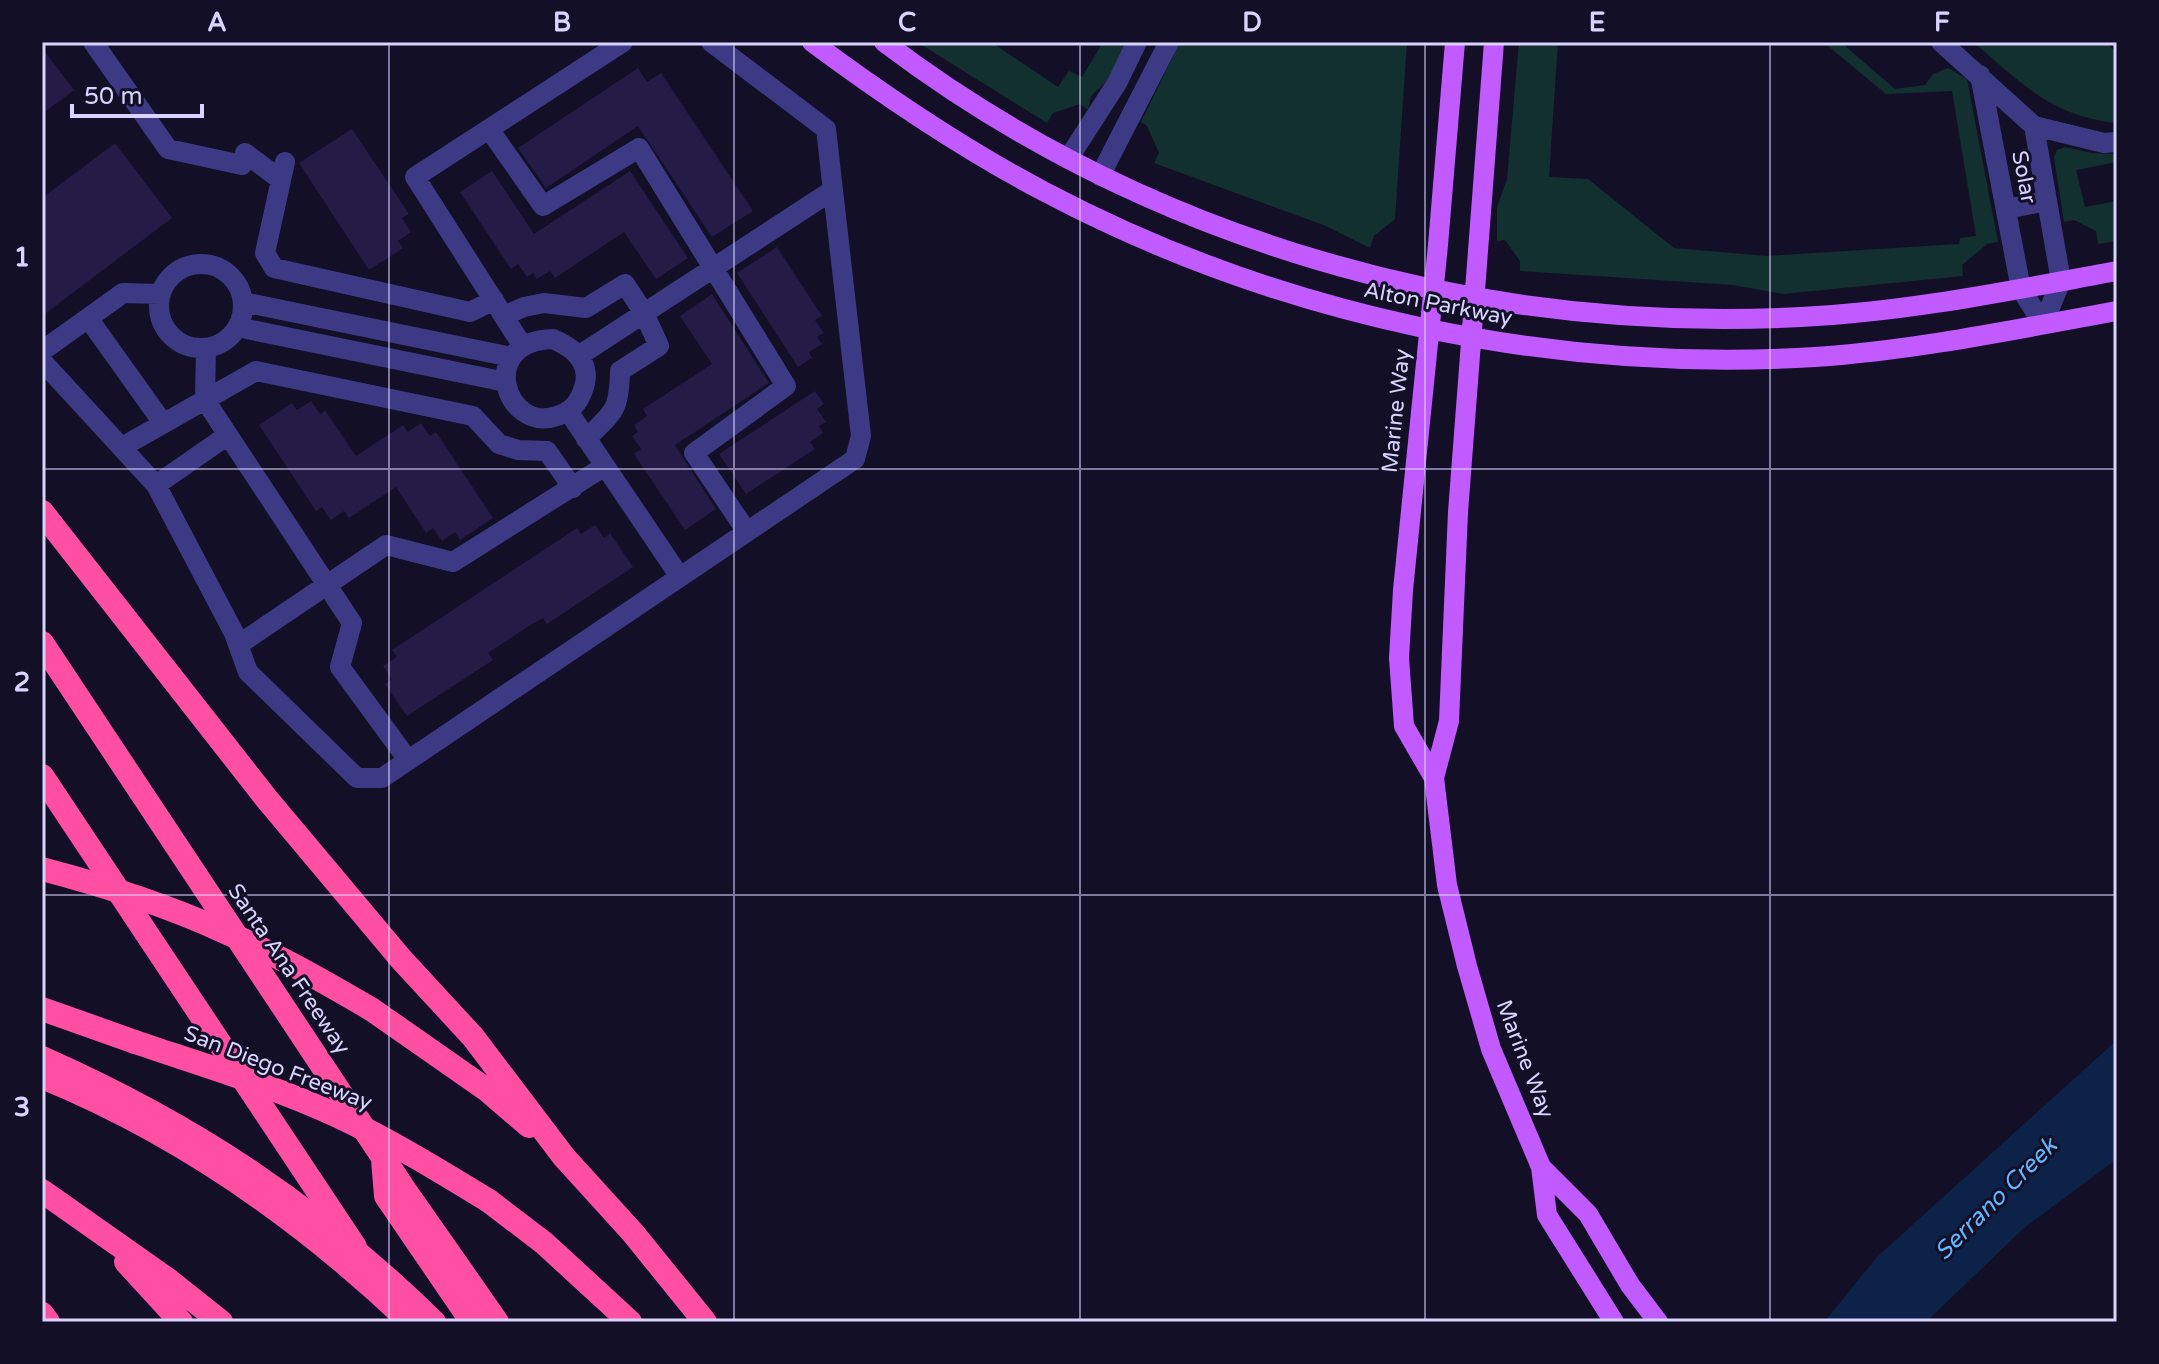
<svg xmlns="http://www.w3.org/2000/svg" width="2159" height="1364" font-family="'Varela Round',sans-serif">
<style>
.green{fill:#12302f}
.water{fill:#0c2248}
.building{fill:#241b47}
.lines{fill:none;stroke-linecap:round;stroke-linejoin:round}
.path{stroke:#2fb8b0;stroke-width:3;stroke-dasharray:4 6;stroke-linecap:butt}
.minor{stroke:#3d3a85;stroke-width:20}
.major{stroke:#c25bff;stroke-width:20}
.highway{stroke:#ff4fa3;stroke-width:24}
.highway-bridge{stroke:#ff4fa3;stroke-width:24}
.grid{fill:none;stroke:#d9d4ff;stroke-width:2;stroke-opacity:0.55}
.labels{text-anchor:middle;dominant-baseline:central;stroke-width:6;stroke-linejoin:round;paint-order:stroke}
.street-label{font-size:22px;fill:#d9d4ff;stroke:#130f26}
.water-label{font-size:24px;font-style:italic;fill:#62b6ff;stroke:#130f26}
.neatline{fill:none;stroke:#d9d4ff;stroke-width:3}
.grid-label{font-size:26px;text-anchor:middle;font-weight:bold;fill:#d9d4ff}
</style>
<rect width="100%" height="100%" fill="#130f26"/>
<path class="green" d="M917,42h74l67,45 11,-16 13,6 21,-35h25l-19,37 -18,17 -3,14 -8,-6 -27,9 -6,10z
M1180,42h227l-12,177 -21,17 -4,12 -44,-22 -172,-63 5,-10 -12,-27 -6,-4z
M1519,42h39l-9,135 39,2 86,69 92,8 193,-12 1,-6 16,-2 -24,-145 -66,3 -58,-48 3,-4h15l-2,3 51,44 30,-4 8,-11 15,-6 19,11 31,163 -11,2 -25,21 1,11 -180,18 -50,-9 -213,-14v-10l-15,-21 -8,1v-34l10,-28z
M1973,42h131l13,10v71c-67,-7 -95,-40 -144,-81z
M2065,147l27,6 25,1v8l-41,8 9,37 32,-6v40l-19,3 -2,-13 -22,-11 -10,2 -10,-64 3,-8z"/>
<path class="water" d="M2117,1040v119l-93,69 -98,94h-102l54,-66z"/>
<path class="building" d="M42,48l32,42 -32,24z
M638,68l9,14 14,-9 92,138 -41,26 -74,-111 -92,62 -28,-40z
M352,129l57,85 -7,4 9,14 -13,9 5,7 -34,22 -70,-107z
M115,143l57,75 -130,98v-118z
M492,171l42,63 96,-63 58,87 -32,21 -32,-47 -69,46 -5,-7 -13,8 -4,-6 -6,4 -9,-13 -7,5 -51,-77z
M777,247l45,69 -7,4 9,13 -7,4 5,7 -13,8 3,6 -14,9 -61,-94z
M712,294l57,89 -94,62 41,64 -31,21 -51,-76 7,-5 -9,-13 6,-4 -4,-7 13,-9 -4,-7 69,-45 -32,-48z
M815,391l9,13 -7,5 9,13 -7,4 4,7 -13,9 5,7 -69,45 -27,-40z
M311,401l9,13 5,-4 31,46 47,-31 5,7 13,-9 9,13 6,-4 57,86 -33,22 -5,-8 -13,9 -9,-13 -7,5 -30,-46 -47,31 -5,-7 -13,9 -9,-13 -6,4 -57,-86 33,-22 5,7z
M595,525l9,13 6,-5 23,34 -86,57 -4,-6 -14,8 -41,27 5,7 -86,56 -22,-32 7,-5 -9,-13 14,-9 -5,-7 185,-122 4,6z"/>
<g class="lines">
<path class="path" d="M1403,363l1,-18
M1394,365l12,-1"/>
<path class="minor" d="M93,42l75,107 74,16
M1941,42l93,84 70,17 13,-1
M1980,75l41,214 22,35
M2034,126l27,155 -18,43
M489,129l54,77 96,-58 147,238 -92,67 53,79
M245,153l36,27
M1068,159l49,-76 20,-41
M285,162l-20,91 9,15 196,44 24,-12
M1100,176l69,-134
M2006,209l41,-8
M159 306a42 42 0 1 1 84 0a42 42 0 1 1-84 0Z
M243,302l268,55
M504,316l20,-9 20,-4 42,5 39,-24 19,29 15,33 -39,25c-1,41 -6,40 -34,68
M88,318l75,105
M237,327l269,55
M553,339c26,11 42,29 27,58 -4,9 -13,16 -23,19 -52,18 -81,-75 -4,-77z
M522,345l-107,-168 208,-135
M206,348l-1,52 147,223 -12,44 68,93
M42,351l81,-58 38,1
M580,355l253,-165
M42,361l114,124 78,148 14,39 109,106h25l473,-319 6,-23 -35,-307 -115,-87
M568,411l112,166
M122,447l134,-76 217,45 26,28 19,6 29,1 26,37
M156,485l72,-50
M238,645l148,-100 67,17 152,-96"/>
<path class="major" d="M812,42c74,55 151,107 233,150 235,124 506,181 770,165 102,-7 202,-28 302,-46
M884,42c262,198 590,292 917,275 107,-5 212,-27 316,-46
M1494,42l-36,470 -9,209 -15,57 13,107 20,81 24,83 50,118 6,48 67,107
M1434,778l-30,-52 -5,-68 4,-68 35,-345 17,-203
M1541,1167l47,47 42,71 28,37"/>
<path class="highway" d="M42,512l224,286 135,161 72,78 91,120 69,76 72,89
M42,643l360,543 95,136
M42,776l313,471
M42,1009l93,33
M371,1009l116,81 42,36
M383,1159l3,37 86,126
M42,1191l125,88 54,43
M489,1201l55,42 86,79
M126,1262l55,60
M42,1314l6,8"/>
<path class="highway-bridge" d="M42,869c61,16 124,36 181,62 51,22 100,50 148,78
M135,1042c68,23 138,44 203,74 53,25 102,55 151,85
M42,1058c153,68 272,147 392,264
M42,1077c137,56 261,143 368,245"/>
</g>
<path class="grid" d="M389,42v1280M734,42v1280M1080,42v1280M1425,42v1280M1770,42v1280M42,469h2075M42,895h2075"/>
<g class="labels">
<g class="street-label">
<text transform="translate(2024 177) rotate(79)">Solar</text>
<text transform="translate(1438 304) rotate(11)">Alton Parkway</text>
<text transform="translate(1396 411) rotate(-84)">Marine Way</text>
<text transform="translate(289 969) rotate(56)">Santa Ana Freeway</text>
<text transform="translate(1525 1059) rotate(69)">Marine Way</text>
<text transform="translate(278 1068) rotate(21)">San Diego Freeway</text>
</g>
<g class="water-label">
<text transform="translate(1996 1199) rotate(-45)">Serrano Creek</text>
</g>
</g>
<rect width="2159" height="1364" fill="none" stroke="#130f26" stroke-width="88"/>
<path d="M72 104v12h130v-12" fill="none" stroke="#d9d4ff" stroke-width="4"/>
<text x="84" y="104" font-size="24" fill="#d9d4ff" stroke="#130f26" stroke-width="6" paint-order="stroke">50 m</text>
<rect x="44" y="44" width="2071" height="1276" class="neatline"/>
<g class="grid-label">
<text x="217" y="31">A</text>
<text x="562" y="31">B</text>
<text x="907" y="31">C</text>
<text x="1252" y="31">D</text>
<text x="1597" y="31">E</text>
<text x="1942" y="31">F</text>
<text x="22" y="266">1</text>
<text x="22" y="691">2</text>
<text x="22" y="1116">3</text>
</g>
</svg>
